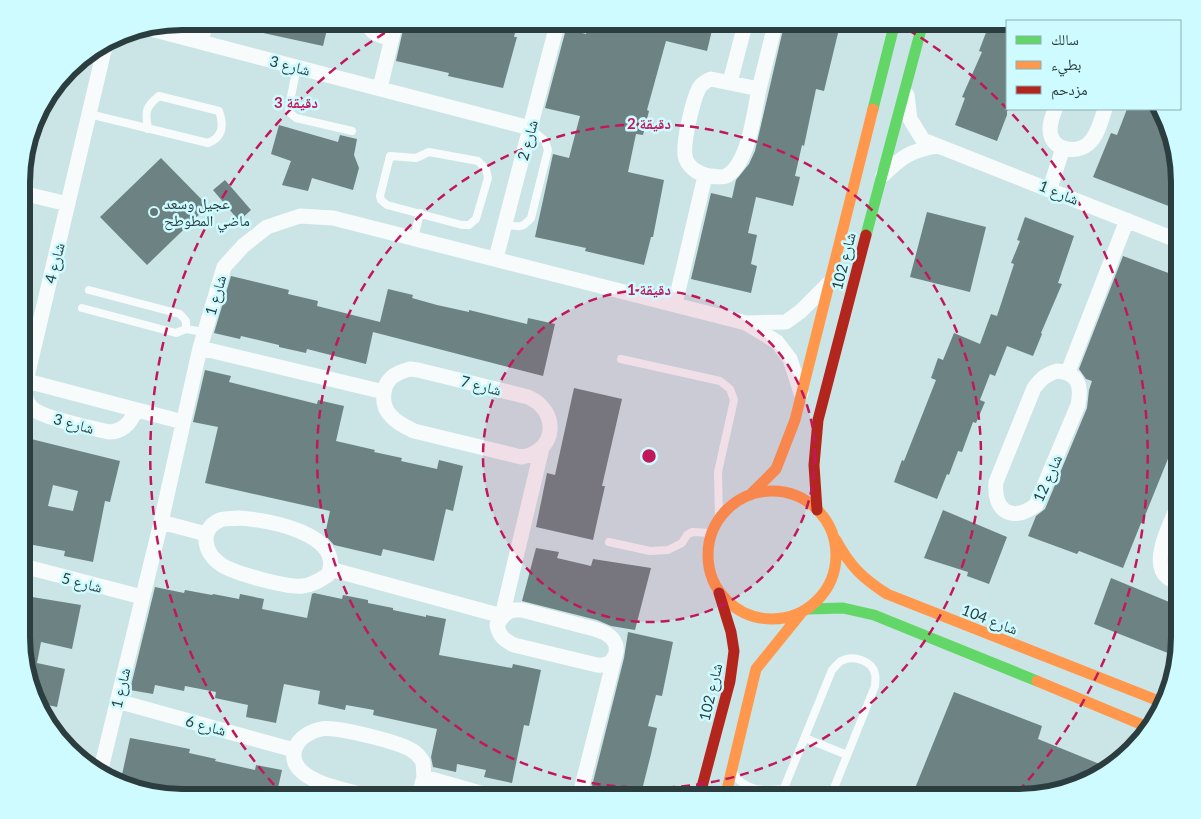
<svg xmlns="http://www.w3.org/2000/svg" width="1201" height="819" font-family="Lato,'Noto Naskh Arabic',sans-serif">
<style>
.building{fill:#6d8283;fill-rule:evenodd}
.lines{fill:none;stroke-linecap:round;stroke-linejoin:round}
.lane{stroke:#f7fbfb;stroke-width:8}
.street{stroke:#f7fbfb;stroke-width:15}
.fast{stroke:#63d668;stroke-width:11}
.slow{stroke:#ff974d;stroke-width:11}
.jam{stroke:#b3261e;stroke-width:11}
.ring{fill:none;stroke:#c2185b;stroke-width:2.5;stroke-dasharray:9 6}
.poi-dot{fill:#637779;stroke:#cdfbff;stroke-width:2}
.labels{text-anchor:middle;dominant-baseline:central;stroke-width:5;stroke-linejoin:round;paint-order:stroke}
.street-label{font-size:15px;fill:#2b3d3f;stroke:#cdfbff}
.poi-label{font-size:15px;fill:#2b3d3f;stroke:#cdfbff;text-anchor:start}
.rim{fill:none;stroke:#2b3d3f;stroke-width:6}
.centre{fill:#c2185b;stroke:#cdfbff;stroke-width:2.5}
.ring-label{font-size:15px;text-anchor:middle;font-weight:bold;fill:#c2185b;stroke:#cdfbff;stroke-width:5;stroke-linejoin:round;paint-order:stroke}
</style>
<rect width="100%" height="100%" fill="#cbe4e6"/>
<path class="building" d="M231,21h98l-6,25 -92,-20z
M405,21h113l-4,16h3l-14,51 -55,-12 1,-3 -53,-12z
M589,21h106l18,5 -6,25 -41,-10 -19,69 2,1 -6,24 -7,-1 -8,38 36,8 -11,57h-2l-7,28 -59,-14 1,-3 -51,-11 18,-83 16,4 11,-42 -35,-8 21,-79 20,5z
M785,21l43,1 -1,4 12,3 -15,62 -8,-2 -12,57 -2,-1 -7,31 5,1 -7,29 -37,-9 -8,36 9,2 -6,29 6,2 -6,27 -60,-14 20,-86 21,5 4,-18 13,-16 6,-13z
M990,22h17v93l-10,26 -42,-16 10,-27 -3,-1 20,-45 -3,-1z
M1127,109h35l1,2 16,61v38l-86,-33 18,-44 6,2z
M279,125l59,17 2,-7 17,4 -3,16 5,13 -6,22 -41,-12 -4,13 -26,-6 9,-24 -20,-7z
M161,158l47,48 -61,59 -47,-48z
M225,180l26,30 -12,11 -26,-31z
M927,212l59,15 -16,65 -60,-15z
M1025,217l49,19 -16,47 4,1 -21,49 1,1 -9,22 -26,-10 -12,30 -5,-2 -10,26 5,2 -9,21 -3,-1 -11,30 -4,-1 -9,24 -2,-1 -10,25 -43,-17 8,-22 2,1 32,-81 -5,-2 7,-20 5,2 11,-27 26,11 11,-30 6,2 17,-52 -3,-1 9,-22 -3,-1z
M1123,256l56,21v112l-10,27 10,4v14l-4,11 -1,-1 -32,79h-1l-18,45 -44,-17 -2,3 -49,-18 8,-20 9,-7 42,-101 2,-18 3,-9 -6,-2 -7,-10z
M231,276l58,14 -1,4 30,7 -1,5 63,16 8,-33 25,6 -1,3 25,7 32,7v-2l58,14 1,-6 27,6 -12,52 -170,-44 -7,32 -59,-15 -1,4 -27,-6v-2l-38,-9 -1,3 -26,-6z
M205,370l26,6 -2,6 88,22 1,-4 26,6 -8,35 39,9 -1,2 28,6 -1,3 36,8 2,-9 24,6 -10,45 -7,-2 -12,52 -51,-12 -2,7 -47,-11 -9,-10 5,-24 -125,-28 13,-56 -25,-5z
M574,388l48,11 -20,87h3l-12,54 -57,-13 11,-54 8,2z
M23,437l97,24 -10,41 -5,-1 -12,61 -29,-6 1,-5 -42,-8v-26l6,-30 -1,-2 -5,-1zM53,485l25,6 -5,20 -25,-5z
M943,510l64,27 -18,47 -22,-8 1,-4 -44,-14z
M536,548l23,4 -2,6 34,8 2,-7 58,9 -16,62 -24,-4 -14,-6 -75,-19z
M1111,578l68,28v41l-1,10 -84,-33z
M155,587l29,6 1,-3 27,5 1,-1 26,5 1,-5 24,5 -2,10 45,9 5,-24 2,-1 28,6 1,-4 25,5v3l25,5v2l33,7v-2l20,4 -7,36 73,13 1,-4 28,6 -12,56 -5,-1 -12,58 -28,-6 2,-7 -29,-6 -1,8 -23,-5 -2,-10 6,-28 -64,-14 1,-5 -28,-5 -1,5 -27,-6 2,-13 -36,-7 -8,39 -30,-6 2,-12 -33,-7 1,-6 -31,-6 -1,5 -29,-6 -2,9 -23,-4z
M26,596l55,9 -9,44 -31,-7 -4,21 28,6 -8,38 -19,-4 -15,-45v-47z
M628,632l45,10 -11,54 -6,-1 -8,31 9,2 -6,26 -11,44h-51l35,-140z
M954,692l88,34 -4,13 69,28 -17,14 -71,17h-108z
M130,738l60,11 -1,4 27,6 -1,2 40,9 1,-5 26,5 -6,27h-93l-63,-13z"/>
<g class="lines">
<path class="lane" d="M297,67l-8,39 1,7 6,5 56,13
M89,114l119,29c15,-6 16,-18 11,-32l-60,-15c-14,11 -14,16 -11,33
M429,152l49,9 8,8 2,9 -12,41 -7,6h-7l-75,-20 -6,-5 -1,-4 10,-40 26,2z
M505,224c13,3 17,5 26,-6l17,-68 -3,-9 -15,-13
M414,238l6,-25
M89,290l91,24 6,7v8l18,3
M82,308l94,25 10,-4
M621,359l99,22 10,8 4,11 -16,72 1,47
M609,542l41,9 18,-1 14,-7 5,-8 5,-3 19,1
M805,738l42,17
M734,774c12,18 30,17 49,15
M780,798l52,-128c3,-3 6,-7 9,-9 12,-6 31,-1 34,13 1,4 0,9 0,12l-45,112"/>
<path class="street" d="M367,21c3,13 13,15 25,18
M147,28l383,100
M106,42l-80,339c-1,9 -2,19 5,26 9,11 62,21 78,25 14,0 22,-10 27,-22
M201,42l5,-21
M711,79l48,10c-5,24 -10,72 -31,86 -5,3 -12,2 -18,1 -10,-1 -21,-8 -24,-17 -5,-12 7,-59 13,-71 3,-5 7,-7 12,-9z
M730,82l16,-61
M380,88l16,-67
M759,89l17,-68
M907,95l3,24 13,21 256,101
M1055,109c-3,8 -7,18 -4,27 5,15 26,17 37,8 10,-8 13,-24 17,-35
M883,175c20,-19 27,-24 54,-29
M23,179l3,15 -3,3
M1050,188l13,-40
M26,194l42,10
M496,258l62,-237
M675,304l30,-128
M746,323l31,19 13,17 11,34
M200,348l184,44
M410,369l8,1 110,27c32,14 29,55 -7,60l-107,-26c-8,-4 -17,-8 -23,-15 -10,-10 -10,-29 1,-39 5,-4 11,-6 18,-8z
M1057,371c21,2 25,14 21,34l-42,100c-24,18 -43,6 -40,-23l38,-94c7,-9 12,-14 23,-17z
M1068,372l59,-152
M23,380l160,42
M1179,503c-7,18 -31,60 -11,75 3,2 8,3 11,5
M239,518c27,2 107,15 89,57 -8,5 -15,10 -25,11 -15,2 -72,-13 -84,-23 -15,-11 -20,-34 1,-43 5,-2 13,-1 19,-2z
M161,522l45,12
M23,566l119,31
M330,569l172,47
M514,610h8c19,5 38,10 57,15 10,3 21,4 29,10 16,11 7,32 -11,30l-83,-20c-10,-5 -15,-9 -17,-20 5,-8 8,-13 17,-15z
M502,616l40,-168
M117,701l177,49
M100,773l61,-251 39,-174 24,-81 19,-21 24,-19 33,-11 33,2 413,105 40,-1 15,-11 27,-27
M424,777l74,21
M375,797c-21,-5 -91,-15 -80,-48 3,-11 16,-18 26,-20 14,-3 79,13 92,22 5,3 7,6 10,11l1,15 -6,21
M579,798l36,-142"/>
<path class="fast" d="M873,109l22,-87
M866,235l57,-213
M808,609l35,-1 31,7 163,66"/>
<path class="slow" d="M708 555a64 64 0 1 1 128 0a64 64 0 1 1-128 0Z
M750,495l26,-26 19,-49 78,-311
M836,540c14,26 26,38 51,54l277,109
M1037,681l113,47
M725,798l31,-129 46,-57"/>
<path class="jam" d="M817,510l-3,-45 4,-45 48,-185
M699,798l31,-117 4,-30 -3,-19 -12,-39"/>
</g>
<circle cx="649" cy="456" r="166" fill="#c2185b" fill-opacity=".12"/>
<g class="ring">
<circle cx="649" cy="456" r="166"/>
<circle cx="649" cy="456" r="332"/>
<path d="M284 796A499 499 0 0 1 403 22M895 22A499 499 0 0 1 1014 796"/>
</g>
<circle class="poi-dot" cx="154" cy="212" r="5"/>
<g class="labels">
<g class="street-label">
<text transform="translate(290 65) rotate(14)">شارع 3</text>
<text transform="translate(527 140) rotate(-75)">شارع 2</text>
<text transform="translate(1059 192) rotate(22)">شارع 1</text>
<text transform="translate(843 261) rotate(-76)">شارع 102</text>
<text transform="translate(54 263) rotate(-76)">شارع 4</text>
<text transform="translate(215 295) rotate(-74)">شارع 1</text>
<text transform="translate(481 385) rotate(14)">شارع 7</text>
<text transform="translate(74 423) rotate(15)">شارع 3</text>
<text transform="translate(1047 478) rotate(-66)">شارع 12</text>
<text transform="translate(82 582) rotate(14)">شارع 5</text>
<text transform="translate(990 619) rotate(21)">شارع 104</text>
<text transform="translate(120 688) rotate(-77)">شارع 1</text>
<text transform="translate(710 692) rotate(-77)">شارع 102</text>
<text transform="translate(206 725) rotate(15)">شارع 6</text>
</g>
<g class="poi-label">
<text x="164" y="203">عجيل وسعد<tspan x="164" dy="17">ماضي المطوطح</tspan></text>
</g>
</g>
<path d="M0 0H1201V819H0ZM182 30H1019A152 152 0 0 1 1171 182V637A152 152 0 0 1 1019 789H182A152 152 0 0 1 30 637V182A152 152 0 0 1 182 30Z" fill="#cdfbff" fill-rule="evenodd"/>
<path class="rim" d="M182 30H1019A152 152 0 0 1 1171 182V637A152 152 0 0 1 1019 789H182A152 152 0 0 1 30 637V182A152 152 0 0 1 182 30Z"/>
<circle cx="649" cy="456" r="8" class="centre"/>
<g class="ring-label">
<text x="296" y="108">3 دقيقة</text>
<text x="649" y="129">2 دقيقة</text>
<text x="649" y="295">1 دقيقة</text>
</g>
<rect x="1006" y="20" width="175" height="90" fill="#cdfbff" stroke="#8cafb2"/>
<rect x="1016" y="36" width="25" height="8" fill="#63d668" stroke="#8cafb2"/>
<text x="1051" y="45" font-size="15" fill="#2b3d3f">سالك</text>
<rect x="1016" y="61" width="25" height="8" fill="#ff974d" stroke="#8cafb2"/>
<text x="1051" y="70" font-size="15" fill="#2b3d3f">بطيء</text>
<rect x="1016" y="86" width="25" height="8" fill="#b3261e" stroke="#8cafb2"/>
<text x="1051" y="95" font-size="15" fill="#2b3d3f">مزدحم</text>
</svg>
